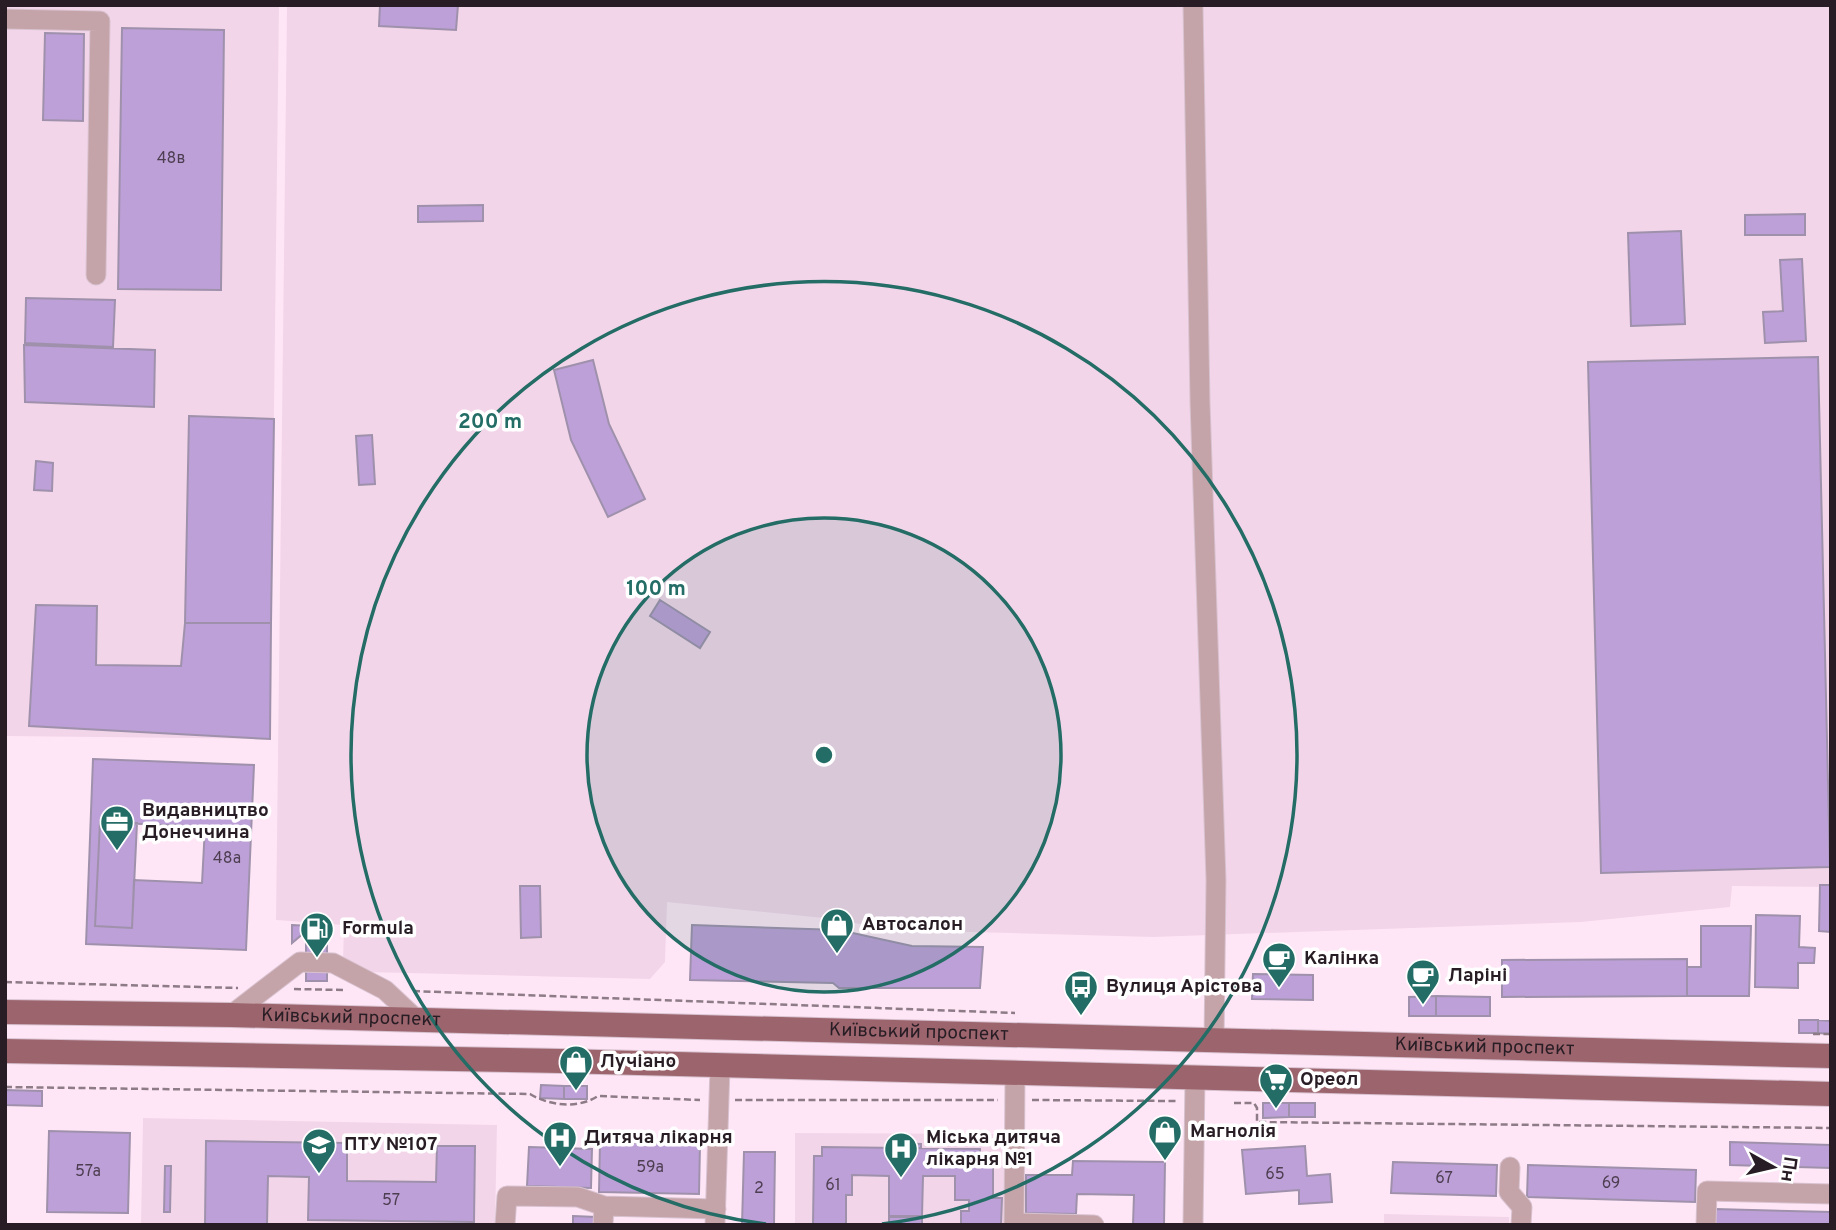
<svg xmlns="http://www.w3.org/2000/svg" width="1836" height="1230" font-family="Overpass,sans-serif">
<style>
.built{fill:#f3d5e9}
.building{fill:#bda0d7;stroke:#9f91ac;stroke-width:2;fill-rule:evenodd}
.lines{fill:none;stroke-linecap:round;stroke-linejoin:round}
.minor-casing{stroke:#d8c2d0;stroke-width:21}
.major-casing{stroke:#d8c2d0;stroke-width:26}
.path{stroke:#8d7c87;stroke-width:2.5;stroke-dasharray:7 3.5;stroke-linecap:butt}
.minor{stroke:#c4a4a8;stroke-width:19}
.major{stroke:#9c656e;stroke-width:24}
.ring{fill:none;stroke:#246d66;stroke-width:3.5}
.labels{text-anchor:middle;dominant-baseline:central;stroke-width:7;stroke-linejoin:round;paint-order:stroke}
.number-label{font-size:16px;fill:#4d3e51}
.poi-label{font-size:19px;font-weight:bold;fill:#281d24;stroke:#fff;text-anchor:start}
.street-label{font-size:19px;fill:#281d24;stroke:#fff}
.centre{fill:#246d66;stroke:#fff;stroke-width:3.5}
.ring-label{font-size:21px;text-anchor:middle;font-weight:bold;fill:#246d66;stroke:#fff;stroke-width:7;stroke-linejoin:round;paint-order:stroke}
</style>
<rect width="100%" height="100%" fill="#ffe6f6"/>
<path class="built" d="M5,5h274l-9,734 -265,-3z
M287,5h1544v882l-99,-1 -2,21 -149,15 -428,15 -256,-7 -73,-12 -157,-16 -2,60 -15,17 -285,-7 -22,-9 1,-38 -68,-5z
M143,1118l354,7 -2,100h-354z
M795,1133l212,1 -1,91h-211z
M1384,1214l125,3v8h-125z"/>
<path class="building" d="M380,5h78l-2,25 -77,-4z
M122,28l102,2 -3,260 -103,-1z
M45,33l39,1 -1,87 -40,-1z
M483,205v16l-65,1v-16z
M1805,214v21h-60v-20z
M1681,231l4,93 -54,2 -3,-93z
M1802,259l4,82 -41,2 -2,-31 20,-1 -3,-51z
M26,298l89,2 -2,47 -88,-4z
M24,345l131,5 -1,57 -129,-5z
M1818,357l12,510 -229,6 -13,-511z
M593,360l16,64 36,75 -37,18 -37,-77 -17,-70z
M189,416l85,3 -3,204h-86z
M372,435l3,49 -16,1 -3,-49z
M36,461l17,2 -1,28 -18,-1z
M660,600l50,32 -10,16 -50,-32z
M36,605l61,1 -1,59 85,1 4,-43h86l-1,116 -241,-13z
M93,759l161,6 -8,185 -160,-6zM100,822l105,5 -3,56 -68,-3 -2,48 -37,-2z
M100,822l37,1 -5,105 -37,-2z
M1820,885h11v47l-12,-1z
M520,886h20l1,51 -20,1z
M1756,915l44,1 -1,31 16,1 -1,15h-16v25l-43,-1z
M292,925l20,1 -20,17z
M692,925l147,5 73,16 71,1 -3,41h-141l-6,-5 -143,-3z
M1701,926h50l-2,70h-62v-29h14z
M306,937h21v44h-21z
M1687,959v37l-185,1v-37z
M1253,974l60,1v25l-61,-1z
M1436,996v20h-27v-19z
M1436,996l54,1v19h-54z
M1799,1020h19v13h-19z
M1818,1020l13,1 -1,13 -12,-1z
M541,1085l23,1v13l-24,-1z
M564,1086h23v13h-23z
M5,1090l37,1v15l-37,-1z
M1263,1103h26v14l-26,1z
M1289,1103h26v14h-26z
M49,1131l81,2 -2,80 -81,-1z
M206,1141l141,2v38l89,1 1,-36h38l-1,76 -166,-2 1,-43 -41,-1 -1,49h-62z
M600,1142l100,2 -1,50 -100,-2z
M1730,1142l101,3v23l-101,-3z
M895,1143l26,1v4h-26z
M1305,1146l2,30 23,-2 2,28 -33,2v-14l-53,4 -4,-44z
M529,1147l63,2 -1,39 -64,-2z
M822,1147l158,2v11h13v38h9l-1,27h-40v-14h8v-11h-14v-24h-32l-1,40h-33v-40l-37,-1v20h-6v30h-33l1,-69h8z
M744,1152h31l-1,73h-32z
M1073,1161l92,1 -1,63h-31l1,-30 -57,-1 -1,20 -50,-1v-38h46z
M1393,1162l104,3 -1,31 -105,-3z
M1528,1165l168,5 -1,32 -168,-5z
M165,1166h6l-1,46h-6z
M1715,1209l116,3v13h-117z
M573,1216l23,1v8h-23z
M889,1217h33v8h-33z"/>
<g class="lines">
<g class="minor-casing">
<path id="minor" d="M1193,5l7,397 16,478 -2,161
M5,19l95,2 -4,254
M231,1015l69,-53 33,1 52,27 32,30
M1510,1167l-1,25 13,15 -1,18
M1014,1223l80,2
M505,1225l2,-29 71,1 26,9
M603,1225l1,-19 112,3
M715,1225l5,-158
M1014,1225l1,-152
M1193,1225l2,-148
M1706,1225l1,-34 124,3"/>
</g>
<g class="major-casing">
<g id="major">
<path id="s1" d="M5,1012l226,3 1600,41"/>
<path d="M5,1051l556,10 1270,33"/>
</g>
</g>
<path class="path" d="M5,982l233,6
M294,989l49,1
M413,991l602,22
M1813,1034h18
M5,1087l525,7c20,12 48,15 68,2l102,4
M735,1100h263
M1032,1100l144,1
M1234,1103h20l3,5v14l574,6"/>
<use href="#minor" class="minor"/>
<use href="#major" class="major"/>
</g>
<circle cx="824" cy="755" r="237" fill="#246d66" fill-opacity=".12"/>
<g class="ring">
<circle cx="824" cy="755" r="237"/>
<path d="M766 1224A473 473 0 1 1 882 1224"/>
</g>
<defs>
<g id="office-pin" transform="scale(1.75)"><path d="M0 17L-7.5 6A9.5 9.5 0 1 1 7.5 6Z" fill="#246d66" stroke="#fff"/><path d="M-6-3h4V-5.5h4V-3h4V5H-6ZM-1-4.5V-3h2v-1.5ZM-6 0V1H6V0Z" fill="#fff"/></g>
<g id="shop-pin" transform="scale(1.75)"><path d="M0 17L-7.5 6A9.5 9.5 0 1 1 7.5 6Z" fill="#246d66" stroke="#fff"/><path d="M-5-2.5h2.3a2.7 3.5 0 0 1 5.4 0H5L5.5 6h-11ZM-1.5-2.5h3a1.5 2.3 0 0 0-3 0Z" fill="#fff"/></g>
<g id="fuel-pin" transform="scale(1.75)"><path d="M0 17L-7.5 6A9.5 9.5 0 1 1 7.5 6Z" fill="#246d66" stroke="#fff"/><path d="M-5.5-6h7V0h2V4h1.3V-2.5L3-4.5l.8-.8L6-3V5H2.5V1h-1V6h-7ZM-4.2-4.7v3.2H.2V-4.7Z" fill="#fff"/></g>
<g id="cafe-pin" transform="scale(1.75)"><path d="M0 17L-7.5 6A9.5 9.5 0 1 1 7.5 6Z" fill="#246d66" stroke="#fff"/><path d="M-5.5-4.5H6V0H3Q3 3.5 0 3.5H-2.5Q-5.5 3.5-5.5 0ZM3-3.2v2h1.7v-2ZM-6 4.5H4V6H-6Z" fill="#fff"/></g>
<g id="bus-pin" transform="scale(1.75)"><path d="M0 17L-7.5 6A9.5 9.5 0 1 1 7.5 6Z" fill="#246d66" stroke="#fff"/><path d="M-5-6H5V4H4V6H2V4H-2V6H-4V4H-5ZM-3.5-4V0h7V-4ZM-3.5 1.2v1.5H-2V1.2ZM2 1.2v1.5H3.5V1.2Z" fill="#fff"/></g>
<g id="supermarket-pin" transform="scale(1.75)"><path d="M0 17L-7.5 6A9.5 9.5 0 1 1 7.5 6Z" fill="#246d66" stroke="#fff"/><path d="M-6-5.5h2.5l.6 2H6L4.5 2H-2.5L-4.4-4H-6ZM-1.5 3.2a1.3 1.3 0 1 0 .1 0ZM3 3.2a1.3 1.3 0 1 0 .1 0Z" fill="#fff"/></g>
<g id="hospital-pin" transform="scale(1.75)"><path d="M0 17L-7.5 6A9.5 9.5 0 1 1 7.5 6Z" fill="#246d66" stroke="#fff"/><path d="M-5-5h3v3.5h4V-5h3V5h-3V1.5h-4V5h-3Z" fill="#fff"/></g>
<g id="university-pin" transform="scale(1.75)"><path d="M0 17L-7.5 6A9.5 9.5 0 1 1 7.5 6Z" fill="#246d66" stroke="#fff"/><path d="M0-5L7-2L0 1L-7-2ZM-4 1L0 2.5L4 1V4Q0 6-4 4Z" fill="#fff"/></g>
</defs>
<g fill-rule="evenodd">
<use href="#office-pin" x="117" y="822"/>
<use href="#shop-pin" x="837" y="925"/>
<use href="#fuel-pin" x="317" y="929"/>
<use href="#cafe-pin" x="1279" y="959"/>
<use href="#cafe-pin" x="1423" y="976"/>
<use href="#bus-pin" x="1081" y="987"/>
<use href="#shop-pin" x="576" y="1062"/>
<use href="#supermarket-pin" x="1276" y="1080"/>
<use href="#shop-pin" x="1165" y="1132"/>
<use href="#hospital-pin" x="560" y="1138"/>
<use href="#university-pin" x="319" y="1145"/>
<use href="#hospital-pin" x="901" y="1149"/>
</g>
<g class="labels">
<g class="number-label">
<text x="171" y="159">48в</text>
<text x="227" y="859">48а</text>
<text x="650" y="1168">59а</text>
<text x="88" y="1172">57а</text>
<text x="1275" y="1175">65</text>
<text x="1444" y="1179">67</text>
<text x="1611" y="1184">69</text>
<text x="833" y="1186">61</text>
<text x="759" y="1189">2</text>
<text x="391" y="1201">57</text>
</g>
<g class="poi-label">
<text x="142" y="811">Видавництво<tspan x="142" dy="22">Донеччина</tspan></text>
<text x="862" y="925">Автосалон</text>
<text x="342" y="929">Formula</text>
<text x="1304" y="959">Калінка</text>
<text x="1448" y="976">Ларіні</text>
<text x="1106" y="987">Вулиця Арістова</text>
<text x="600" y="1062">Лучіано</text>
<text x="1300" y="1080">Ореол</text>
<text x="1190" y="1132">Магнолія</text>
<text x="584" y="1138">Дитяча лікарня</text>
<text x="926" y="1138">Міська дитяча<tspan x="926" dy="22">лікарня №1</tspan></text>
<text x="344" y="1145">ПТУ №107</text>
</g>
<g class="street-label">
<text stroke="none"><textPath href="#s1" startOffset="346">Київський проспект</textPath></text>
<text stroke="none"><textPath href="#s1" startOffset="914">Київський проспект</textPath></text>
<text stroke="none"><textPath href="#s1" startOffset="1480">Київський проспект</textPath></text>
</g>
</g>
<circle cx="824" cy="755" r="10" class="centre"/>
<g class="ring-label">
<text x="490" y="428">200 m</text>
<text x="656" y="595">100 m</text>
</g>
<rect width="1836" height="1230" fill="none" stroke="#281d24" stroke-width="14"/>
<g transform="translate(1773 1167) rotate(98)" stroke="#ffffff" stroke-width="5" paint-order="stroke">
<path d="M0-5L12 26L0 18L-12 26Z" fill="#281d24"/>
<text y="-10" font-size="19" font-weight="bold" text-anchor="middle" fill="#281d24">Пн</text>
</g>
</svg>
